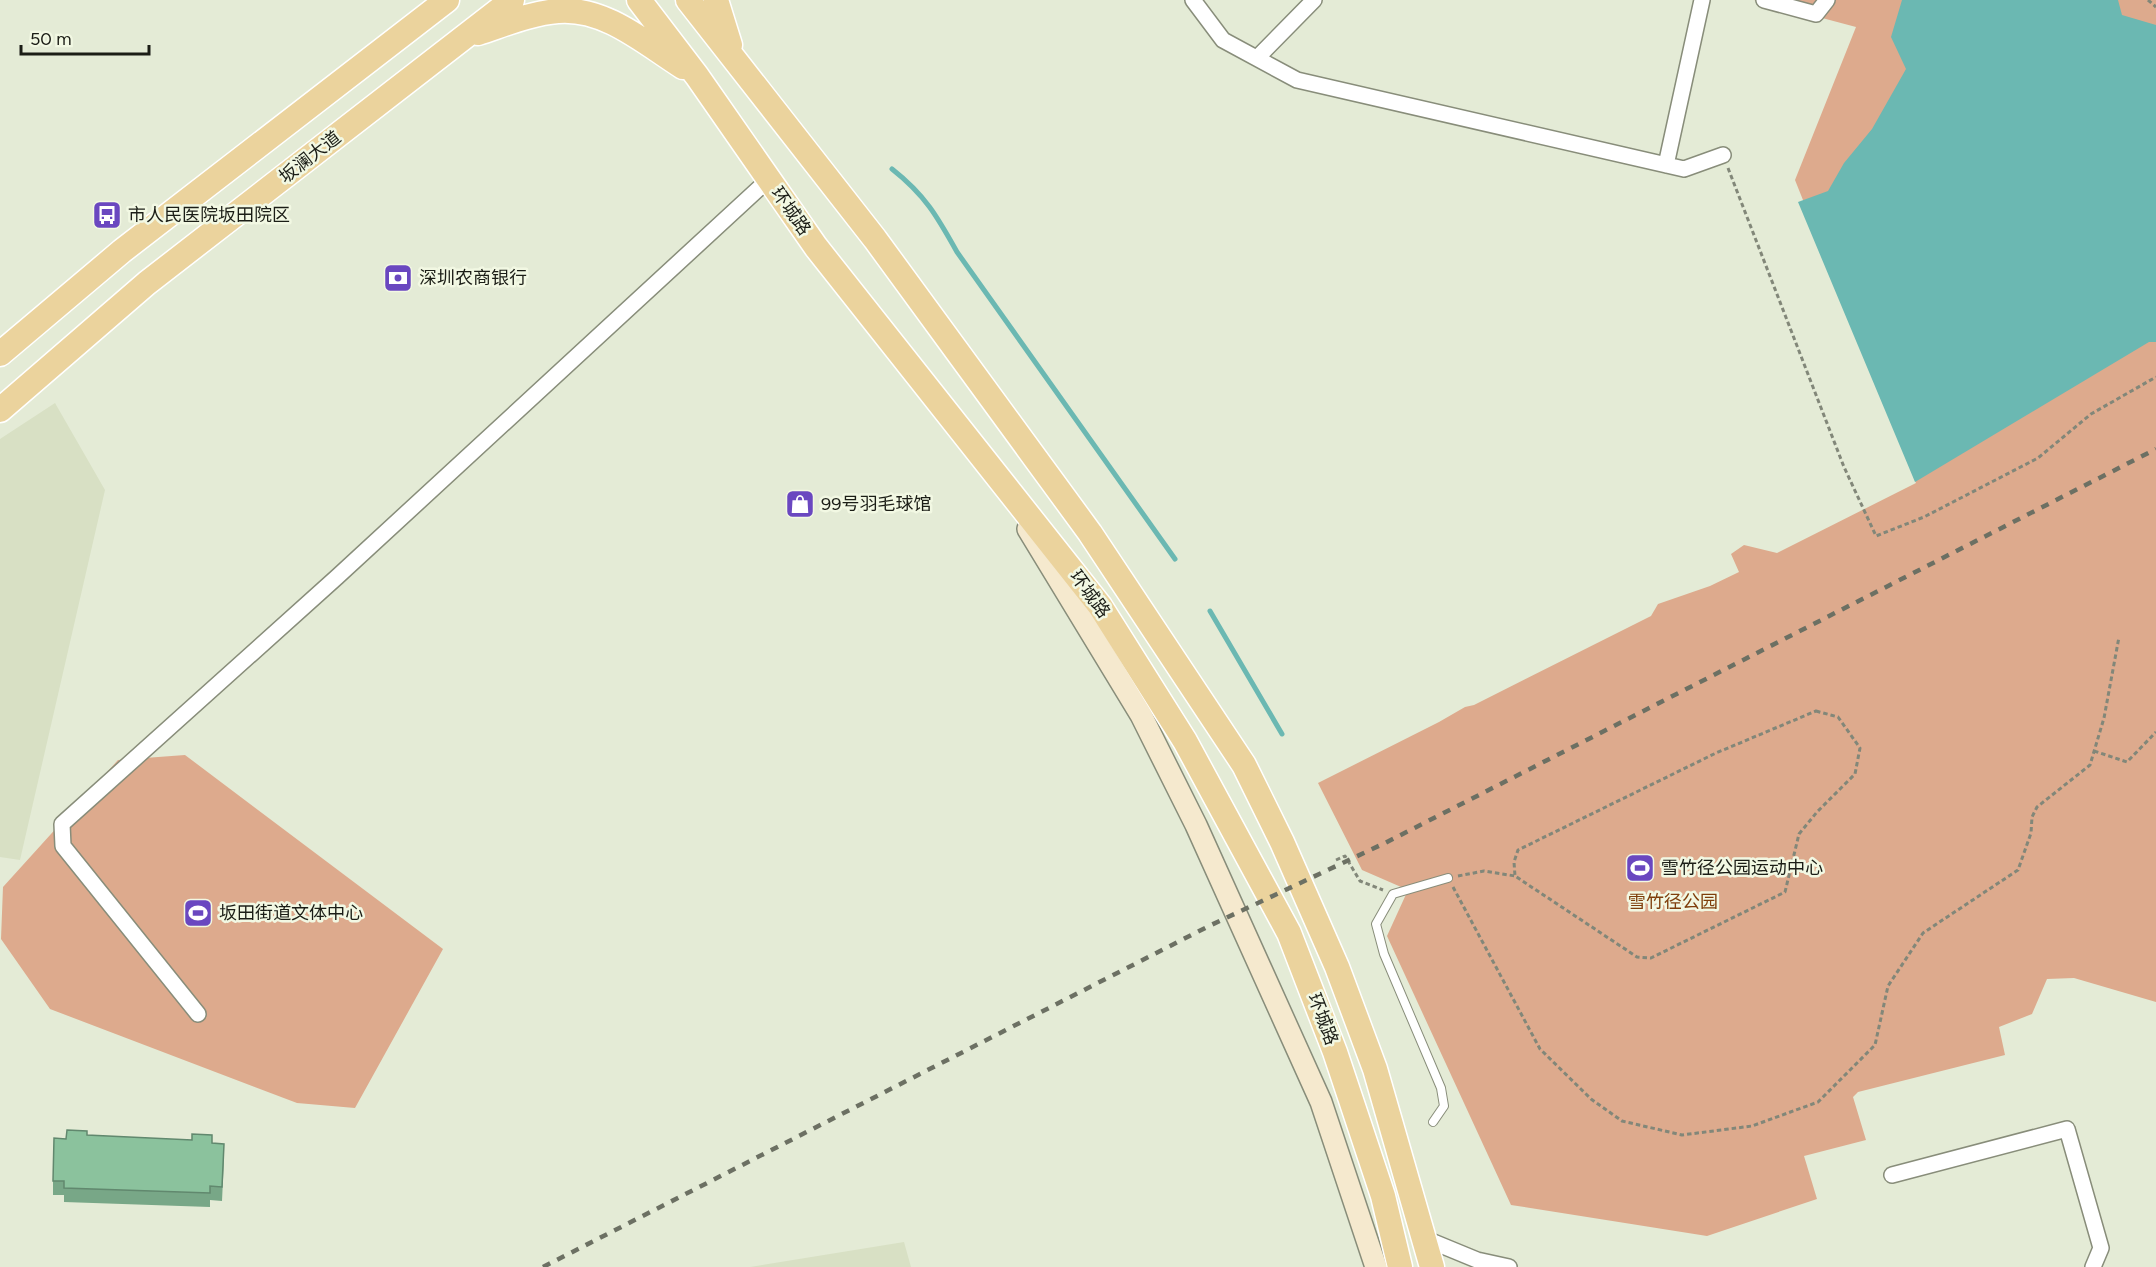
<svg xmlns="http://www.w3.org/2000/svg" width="2156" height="1267" font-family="Figtree,'Noto Sans SC',sans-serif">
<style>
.built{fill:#d8e0c4}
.green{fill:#ddaa8d}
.water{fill:#6bb8b2}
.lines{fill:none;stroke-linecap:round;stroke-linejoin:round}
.stream{stroke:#6bb8b2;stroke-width:5}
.lane-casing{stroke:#888d7a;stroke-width:10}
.street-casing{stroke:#888d7a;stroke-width:18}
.secondary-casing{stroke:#888d7a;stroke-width:24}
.primary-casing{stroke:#fff;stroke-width:27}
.path{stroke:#828779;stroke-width:3;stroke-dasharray:4.5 3;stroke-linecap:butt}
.lane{stroke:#fff;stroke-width:8}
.street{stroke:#fff;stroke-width:15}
.secondary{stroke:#f5e9ce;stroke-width:21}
.primary{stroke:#ebd39d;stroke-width:24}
.rail{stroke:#6c7063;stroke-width:4.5;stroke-dasharray:8 8;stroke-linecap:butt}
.wall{fill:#78a787}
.building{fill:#8bc29d;stroke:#61886e;stroke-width:1.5}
.labels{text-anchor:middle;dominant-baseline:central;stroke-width:5;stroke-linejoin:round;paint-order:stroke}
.street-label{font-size:18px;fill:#1b1d16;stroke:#f2f8e3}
.poi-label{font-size:18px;fill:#1b1d16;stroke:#f2f8e3;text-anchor:start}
.park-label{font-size:18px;fill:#7f3e0b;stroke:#f2f8e3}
</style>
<rect width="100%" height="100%" fill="#e4ebd6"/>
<path class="built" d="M55,403l50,87 -85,370 -20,-3v-418z
M904,1242l7,25h-161z"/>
<path class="green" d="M1754,0h402v1002l-82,-24 -27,1 -15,35 -33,13 6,28 -147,37 -5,5 13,43 -62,16 13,43 -110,37 -196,-31 -124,-269 21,-46 -46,-20 -44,-87 121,-61 26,-15 9,-2 177,-89 7,-12 52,-18 29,-14 -8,-18 13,-9 33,8 139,-70 -121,-303 61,-153z
M185,755l258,194 -88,159 -58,-5 -247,-94 -49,-70 2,-52 115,-127z"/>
<path class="water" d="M1902,0h216l4,15 34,10v317h-7l-234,140 -117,-280 30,-11 16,-28 28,-34 34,-60 -15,-32z"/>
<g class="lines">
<path class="stream" d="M892,169c33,26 45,47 65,83l218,307
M1210,611l72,123"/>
<g class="lane-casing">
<path id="lane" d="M1433,1122l11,-16 -3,-18 -57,-134 -8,-30 17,-30 55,-16"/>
</g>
<g class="street-casing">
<path id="street" d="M1193,0l30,40 74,40 387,89 39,-14
M1764,0l52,14 11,-14
M1257,58l57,-58
M1666,165l36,-165
M198,1014l-135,-168 -1,-22 275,-247 432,-398
M1892,1175l175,-46 34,119 -8,19
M1426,1239l51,21 32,7"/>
</g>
<g class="secondary-casing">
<path id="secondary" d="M1028,529l113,186 55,110 125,277 55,165"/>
</g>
<g class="primary-casing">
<path id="primary" d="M639,0l58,76 119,171 284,359 85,135 104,192 46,119 48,144 17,71
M688,0l187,239 215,294 154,232 38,77 55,125 38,102 57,198
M716,0l14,45
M478,33c25,-8 53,-20 80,-22 47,-4 87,32 125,56
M0,354l122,-103 325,-251
M0,410l147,-127 365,-283"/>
</g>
<path class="path" d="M2148,0l8,7
M1728,168l116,299 32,69 48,-19 114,-59 53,-44 65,-37
M1816,711l22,6 22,31 -5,26 -38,38 -18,22 -14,58 -134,66 -14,-1 -122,-81 -1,-14 4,-12 198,-97z
M2094,751l33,11 29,-30
M1336,860l9,-4 15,25 23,9
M1458,876l26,-5 31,5
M1453,887l87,162 51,50 31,22 60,14 70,-9 66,-24 57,-57 13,-59 35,-53 95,-63 13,-37 1,-16 5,-10 53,-42 14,-47 15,-81"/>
<use href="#lane" class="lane"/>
<use href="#street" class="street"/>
<use href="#secondary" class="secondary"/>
<use href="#primary" class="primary"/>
<path class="rail" d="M543,1267l666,-341 176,-83 771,-394"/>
</g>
<path class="wall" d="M87,1135l125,8 12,15 -2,43 -12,-1v7l-146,-5v-7h-11v-14z"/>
<path class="building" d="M67,1130l20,1v4l105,5v-6l20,1v8l12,1 -2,43 -12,-1v7l-146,-5v-7h-11l1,-43 12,1z"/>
<defs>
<g id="bus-square" transform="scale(1.5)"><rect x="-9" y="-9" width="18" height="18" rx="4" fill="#6a47c0" stroke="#f2f8e3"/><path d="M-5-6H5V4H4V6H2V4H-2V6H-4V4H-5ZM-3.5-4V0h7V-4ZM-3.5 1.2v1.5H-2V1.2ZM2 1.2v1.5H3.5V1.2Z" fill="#fff"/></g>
<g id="bank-square" transform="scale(1.5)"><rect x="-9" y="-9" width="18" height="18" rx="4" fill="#6a47c0" stroke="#f2f8e3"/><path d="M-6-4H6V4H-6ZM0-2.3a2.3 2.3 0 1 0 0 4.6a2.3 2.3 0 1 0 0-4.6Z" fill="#fff"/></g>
<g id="shop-square" transform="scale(1.5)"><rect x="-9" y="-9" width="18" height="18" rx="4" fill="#6a47c0" stroke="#f2f8e3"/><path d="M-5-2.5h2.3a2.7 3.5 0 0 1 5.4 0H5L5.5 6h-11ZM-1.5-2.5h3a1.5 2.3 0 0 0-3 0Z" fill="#fff"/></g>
<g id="stadium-square" transform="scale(1.5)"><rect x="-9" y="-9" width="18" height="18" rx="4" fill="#6a47c0" stroke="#f2f8e3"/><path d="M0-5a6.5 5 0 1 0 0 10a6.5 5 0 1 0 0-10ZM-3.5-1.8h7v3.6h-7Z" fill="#fff"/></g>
</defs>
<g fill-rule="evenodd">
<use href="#bus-square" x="107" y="215"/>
<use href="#bank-square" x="398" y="278"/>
<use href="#shop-square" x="800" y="504"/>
<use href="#stadium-square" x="1640" y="868"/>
<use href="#stadium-square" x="198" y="913"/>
</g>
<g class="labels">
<g class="street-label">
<text transform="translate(310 157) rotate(-38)">坂澜大道</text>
<text transform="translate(791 211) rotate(55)">环城路</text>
<text transform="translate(1090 594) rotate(54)">环城路</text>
<text transform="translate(1323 1019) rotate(69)">环城路</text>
</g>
<g class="poi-label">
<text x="128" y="215">市人民医院坂田院区</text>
<text x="419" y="278">深圳农商银行</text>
<text x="821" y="504">99号羽毛球馆</text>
<text x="1661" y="868">雪竹径公园运动中心</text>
<text x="219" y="913">坂田街道文体中心</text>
</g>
<g class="park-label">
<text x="1673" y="902">雪竹径公园</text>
</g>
</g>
<path d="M21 45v9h128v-9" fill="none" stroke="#1b1d16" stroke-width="3"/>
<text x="30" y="45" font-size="18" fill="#1b1d16" stroke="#f2f8e3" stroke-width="4.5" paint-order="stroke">50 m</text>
</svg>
